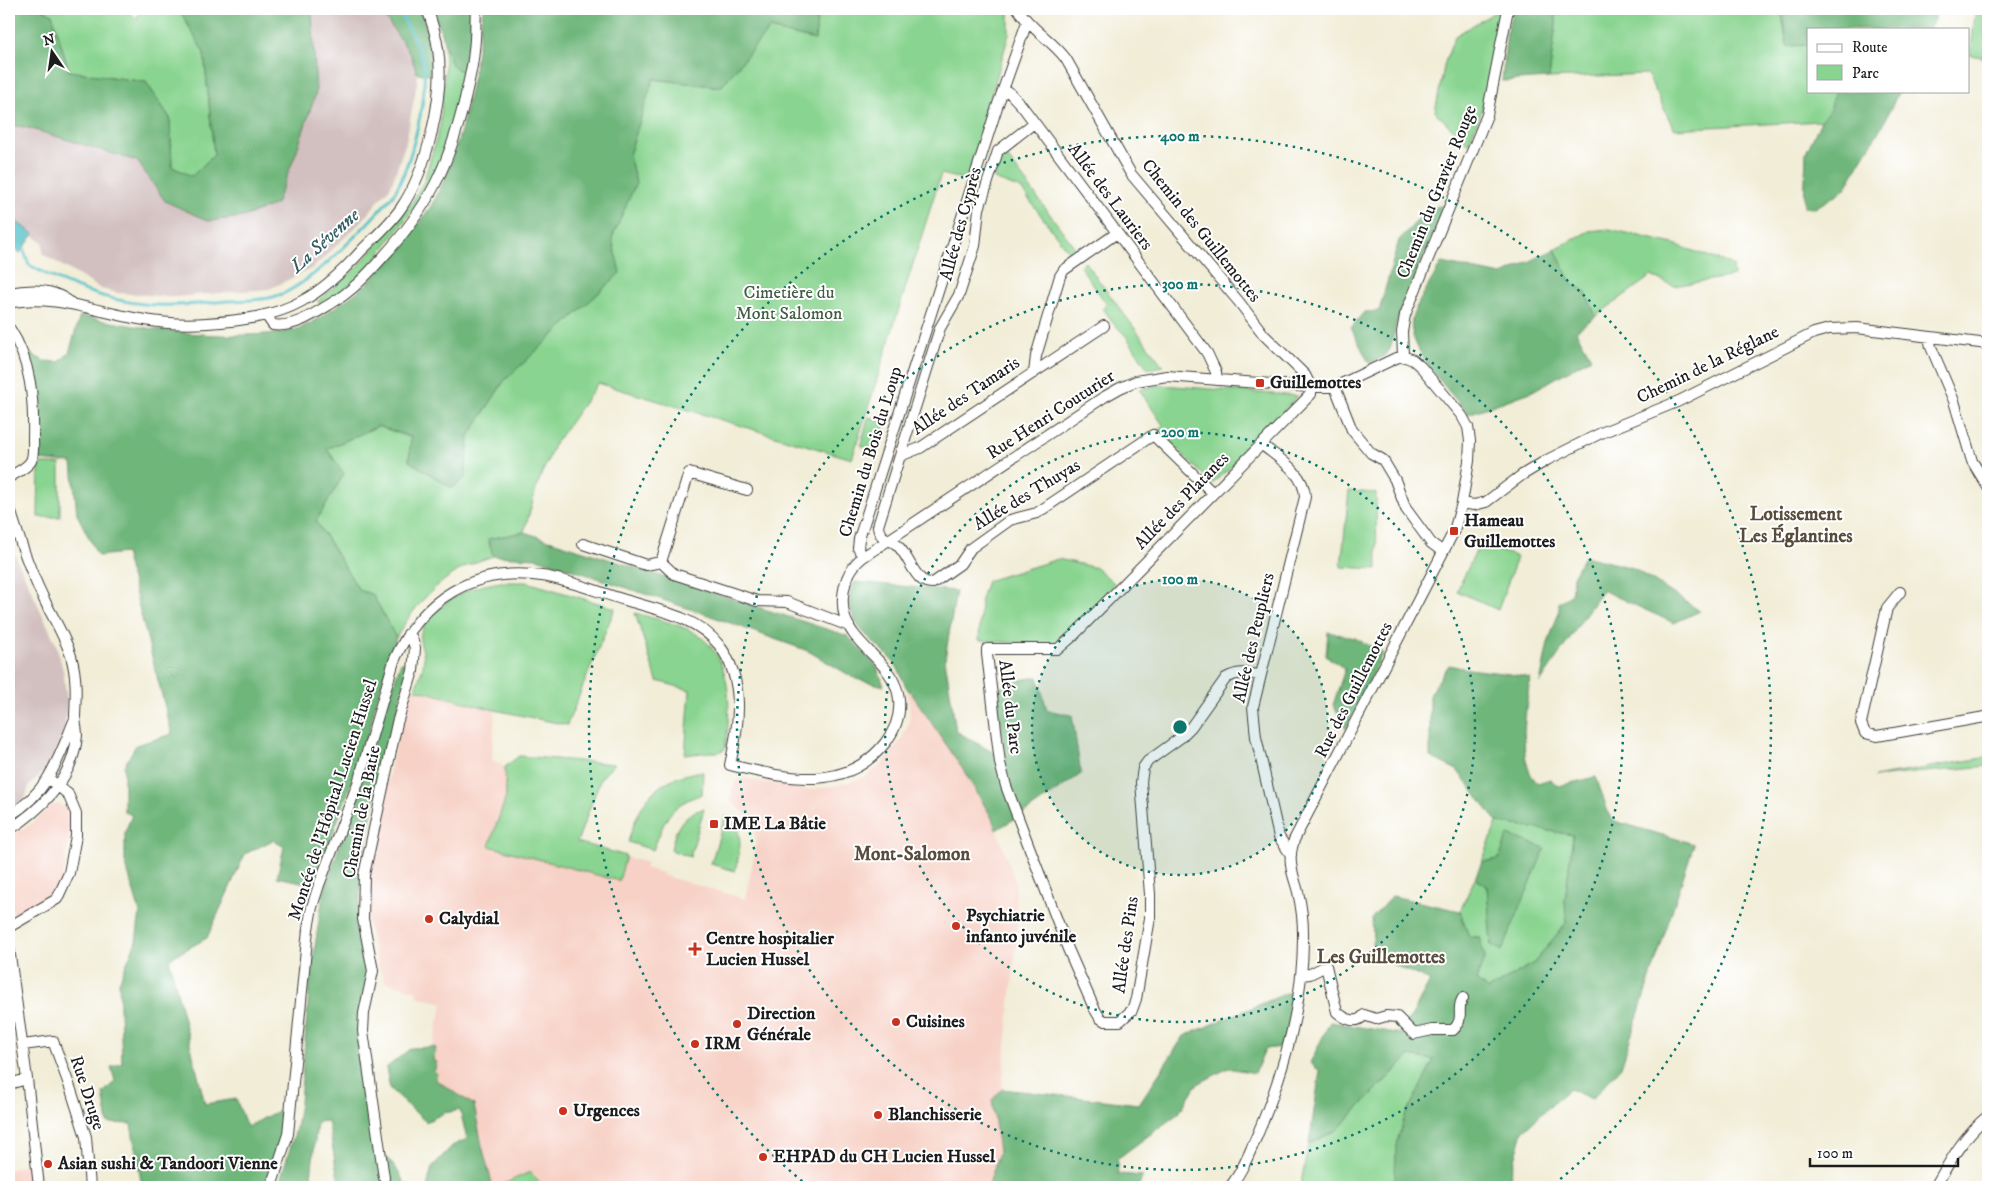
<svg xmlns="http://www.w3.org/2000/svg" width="1997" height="1196" font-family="'IM FELL DW Pica',serif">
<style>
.built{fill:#f7d1c6}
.industrial{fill:#d2bfbf}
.green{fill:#89d490;stroke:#527856}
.forest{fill:#6eb67a;stroke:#45694b}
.water{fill:#54c1ca;stroke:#386e73}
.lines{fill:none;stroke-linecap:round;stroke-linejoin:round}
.stream{stroke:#54c1ca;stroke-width:3}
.minor-casing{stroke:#3c3b38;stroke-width:12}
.minor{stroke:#fff;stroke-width:10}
.ring{fill:none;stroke:#0f766e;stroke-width:2.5;stroke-dasharray:2.5 5}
.poi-dot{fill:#c8321e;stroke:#fff;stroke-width:2}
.labels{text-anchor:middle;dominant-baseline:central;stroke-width:4;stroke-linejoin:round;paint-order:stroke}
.street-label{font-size:18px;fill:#1c1c1c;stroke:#fff}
.park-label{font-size:18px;fill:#425c45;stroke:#fff}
.poi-label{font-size:18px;font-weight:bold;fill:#1c1c1c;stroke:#fff;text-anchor:start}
.water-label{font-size:19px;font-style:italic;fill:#325e62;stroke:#fff}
.neighbourhood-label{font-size:19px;font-weight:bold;fill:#584d3d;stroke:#fff}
.centre{fill:#0f766e;stroke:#fff;stroke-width:2.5}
.ring-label{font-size:15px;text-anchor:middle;font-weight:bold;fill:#0f766e;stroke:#fff;stroke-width:4;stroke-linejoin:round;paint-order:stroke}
</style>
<rect width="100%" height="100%" fill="#fff"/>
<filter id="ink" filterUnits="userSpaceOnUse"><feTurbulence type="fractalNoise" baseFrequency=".02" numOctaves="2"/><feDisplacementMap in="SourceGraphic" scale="10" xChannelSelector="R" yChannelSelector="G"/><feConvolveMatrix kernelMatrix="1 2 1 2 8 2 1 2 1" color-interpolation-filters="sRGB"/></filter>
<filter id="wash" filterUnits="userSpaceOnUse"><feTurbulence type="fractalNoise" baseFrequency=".0096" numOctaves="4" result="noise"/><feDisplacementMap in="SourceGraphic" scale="20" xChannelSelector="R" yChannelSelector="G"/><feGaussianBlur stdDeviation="1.12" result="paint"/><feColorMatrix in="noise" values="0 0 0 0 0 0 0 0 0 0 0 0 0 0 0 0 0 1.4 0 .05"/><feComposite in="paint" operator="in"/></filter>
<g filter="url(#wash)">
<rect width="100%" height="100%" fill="#f1edd7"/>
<path class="built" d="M409,688l86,22 -3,50 13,7 1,30 -17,48 130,36 7,-24 21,6 -2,5 17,5v2l83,24 11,-53 -1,-12 -5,-13 -7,-10 -14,-11 6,-18 9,-4 63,12 28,-4 29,-8 17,-13 20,-25 6,-12 3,-11 -2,-26 4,3 50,74 30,50 23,62 3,53 -7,61 -9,95 -10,11 7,52 -11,35h-495l-11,-41 -8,-41 -38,-25 -4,-19 4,-13 -3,-1 10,-44 -27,-7 1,-5 -31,-9 -8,-16 -11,-47 1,-33 12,-71z
M59,804l8,5 5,9 -7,47 -6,25 -3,5 -36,22 -11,-7v-73l23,-14 18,-17z
M33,1162l3,25h-27v-17z"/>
<path class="industrial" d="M312,9h67l31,44 7,20v10l-11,59 -15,44 -30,36 -48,46 -44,21 -95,8 -57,-4 -16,-4 -58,-35v-11l-34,-26v-92l16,2 112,34 28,40 151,-108z
M9,535l5,18 42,91 7,26 4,31 -2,27 -16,38 -20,20 -4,13 -16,10z"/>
<path class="green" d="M42,9h74l5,2 4,-2 11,9 7,-9h36l25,44 10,102 -22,21 -20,-9 -2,-49 -24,-36 -77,-11 -17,-57z
M818,9h191v25l-42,146 -26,-6 -89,285 -254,-76 -44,62 -17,41 -13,46 -36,7 5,17c-11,4 -24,8 -35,15 -27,16 -47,40 -62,67l-23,-43 -14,-5 -43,-69 28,-47 -17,-25 51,-23 33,12 -2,23 43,27 13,-10 4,-42 35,-55 116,-108 -9,-35 25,-55 -7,-28 24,-76 68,8 48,-58 46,11z
M1500,9l-14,88 -6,19 -12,28 -33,-32 10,-50 10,-26z
M1555,9h226l6,37 21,-1v46h27l-5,19 -9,11 -147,8 -27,-55 -98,4 7,-55z
M1976,9h12v49l-18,-3z
M444,42l8,23 10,7 2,8 -16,67 -19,42 -63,82 -26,21 -20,13 -2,-4 40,-34 54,-65 12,-21 16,-55 5,-54z
M1004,153l75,100 -6,5 -52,-69 -27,-10 7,-25z
M1609,229l65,15 59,21 1,11 -60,10 -23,-10 -55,40 -11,-24 -15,-10 -15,-33 34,-18z
M1085,262l78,104 -15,3 -22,-33 -12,-12 -11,-16 4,-3 -27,-39z
M1162,385l136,11 -65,69 -21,19 -54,-54 5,-5 -24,-36z
M870,417l16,6 -8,25 -4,2 -12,-4 -1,-2 7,-26z
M39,464h21v53h-22z
M1349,491l27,2 1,76 -36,-2z
M1480,543l37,14 -19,53 -41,-19z
M1058,559l39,9 18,16 -60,62 -76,-6 2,-41 6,-18z
M500,582h27l88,26 -48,117 -72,-15 -80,-21c4,-12 11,-24 8,-37 -1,-6 -4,-10 -3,-15 4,-23 33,-41 53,-49 9,-3 18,-4 27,-6z
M635,613c17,5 36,9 52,16 47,21 45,77 38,120l-8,4 -5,-1 -27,3 5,-65 -33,-9z
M519,756l96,8 -14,14 -24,64 49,14 -7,25 -130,-35 17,-49 -1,-30z
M1988,757v9l-114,11z
M697,772h6l-1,22c-34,12 -36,24 -49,56l-25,-8c12,-40 25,-62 69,-70z
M704,809l-14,48 -19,-7c4,-21 11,-37 33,-41z
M725,816c21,11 15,37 10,55l-24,-7z
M1497,822l76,13 -8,65 1,23 -32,40 -46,27 -12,-10 9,-23 -6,-20h-10l-9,-26 15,-33 12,8 4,59 8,-86 -17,3z
M1409,1056l26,4 -30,56 18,71h-123l9,-43 28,-14z
M530,1172l15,15h-48z"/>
<path class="forest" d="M17,9h25l10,5 17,57 77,11 24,36 2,49 20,9 22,-21 -10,-102 -25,-44h133l4,84 -20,60 -20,51 -33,13 -35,4 -43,-20 -28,-40 -112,-34 -16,-2v-114z
M379,9h40c11,23 14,40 14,66l-16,-2 -7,-20z
M433,9h36c3,20 5,46 -7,63l-10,-7z
M483,9h335l-3,31 -46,-11 -48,58 -68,-8 -24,76 7,28 -24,55 8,35 -116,108 -35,55 -4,42 -13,10 -43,-27 2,-24 -33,-11 -51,23 17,25 -28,47 43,69 14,5 23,43 -20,64 -8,35 -43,118 -14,29 -34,-7 7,-30 -11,-7 -28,14 -38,84 -38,21 36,145 31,-5 11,28 38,-20v15l-20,65h-123l-11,-63 -23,-1 -5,-30 12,-12 -4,-14 11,-4 -3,-81 17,-41 4,-28 -15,-51v-30l7,-17 -8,-3v-46l12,-21 36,-11 -47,-181 -27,3 -21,-42 -5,-51 -34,-3c1,-37 3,-65 -11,-101l4,-5 13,7 15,1 10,-9 11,-37c56,11 111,21 169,19 15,-1 34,-1 48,-6 16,-5 29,-16 43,-25 25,-16 44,-36 62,-60 12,-14 24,-29 33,-45 29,-53 40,-131 48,-190z
M1514,9h41l1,14 -7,55 -47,3 5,-51z
M1781,9h158l-10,20h-121v16l-21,1z
M1835,91h64l-13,28 -42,71 -29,18 -11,-1 2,-54 15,-32 9,-11z
M1445,205l-48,116 -7,28 -5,7 -16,7 -18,-35 13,-16 15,-1 20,-71 29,-31z
M1555,249l15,32 15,11 11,24 -20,15 15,27 -60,34 -63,22c-17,-22 -62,-65 -56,-95 2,-12 23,-43 29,-56l61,12z
M524,532l324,104 29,31 7,19 -28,-7 -48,-28 -100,-36 -171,-57 -44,-2 -5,-17z
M1584,556l49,12 67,43 -26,12 -72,-33 -62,93 8,-40 11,-31v-10l12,-7 2,-18z
M855,582l101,9 -11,68 11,72 50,29 -10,-70 24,-10 18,-3 9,33 25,5 9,59 -55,38 -30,18 -4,-12 -30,-50 -50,-74c-9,-7 -10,-21 -17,-30 -17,-22 -48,-36 -45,-68 0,-6 1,-9 5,-14z
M1328,632l27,6 28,15 -37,76 -13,-24 12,-36 -19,-13z
M401,662l8,2 -41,165 -8,61 -1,25 1,17 10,32 -8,56 12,123 22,25 11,19h-65l-5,-14 -9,-52 -11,1 -7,65h-32l18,-58 4,-26 10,-125 13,-83z
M1449,665c26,7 54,6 81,13 -3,26 -15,87 8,105l12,-4 8,7 38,-9 15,43 83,24 -73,223 -29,32 -23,-10 -46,42 -16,56h-84l-2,-5 -26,-1 1,-36 9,-29 29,-56 -25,-4 -72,74 -28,14 11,-73 -10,-8 20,-41 72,12 28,-53 -56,-25 -2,-38 20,-22 68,15 9,26h10l6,20 -9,23 12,10 46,-27 32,-40 -1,-23 8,-65 -76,-13 -40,-52 -27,-13v-64z
M1508,835l37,13 -43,103 -11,-6 -4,-59 -12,-8 7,-16 17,-3z
M1292,991l-3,28 -6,28 -18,2 -10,24 -27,-5 -32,17 -17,28 -62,46 1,15 25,2 -5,11h-150l11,-35 -7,-52 10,-11 137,15 45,-68z
M433,1047l3,1 -3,13 4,1 -3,10 3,1 -1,7 38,25 8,41 11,41h-66l5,-20 20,-21 15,-7 -7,-29 -16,3 -18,9 -36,-33 -4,-21 25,-20z"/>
<path class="water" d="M9,217l25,17 -14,19 -11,-8z"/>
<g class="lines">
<path class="stream" d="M22,245l7,20c36,20 74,35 115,39 27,3 56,0 83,-3 15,-1 31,0 46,-4 32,-7 82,-60 105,-85 5,-6 13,-13 17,-20 16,-28 32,-92 29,-124 -1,-16 -18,-44 -26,-59"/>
</g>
</g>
<g filter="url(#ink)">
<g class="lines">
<g class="minor-casing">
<path id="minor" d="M1018,9c12,20 34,31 48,50l65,115 108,128 25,33 41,40 6,12v7l-238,242 -15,13h-71v5l13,109 6,23 62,163 26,59 6,10 5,3h15l12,-11 4,-11 14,-81v-24l-9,-112 2,-14 5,-7 32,-23 11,-11 35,-49c12,-7 21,-5 34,-3
M1003,90l6,2 13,14 185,247 9,19 1,8
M1034,123l-36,28 -19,58 -4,37 -16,49 -19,33 -62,198c1,13 10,12 18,18 11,9 15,27 26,36 4,3 7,3 11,3l27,-19 11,-16 39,-28 27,-7 116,-78 60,58
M9,293c20,-4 45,-5 62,10
M9,303c41,-10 88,9 130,16 22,4 45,6 68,4 32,-2 66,-6 95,-22 23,-12 43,-32 60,-51 13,-13 28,-26 39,-42 26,-38 44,-113 37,-159 -2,-14 -6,-27 -11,-40
M266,315l7,10c21,3 41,-11 59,-22 20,-12 35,-28 50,-45 47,-51 67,-93 83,-159 3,-16 8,-32 9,-49 2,-13 1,-27 2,-41
M1929,337l2,10 23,54 18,60 16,26
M1403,356l-1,-24 3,-17 82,-200 21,-106
M1034,373l2,-17 24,-80 4,-6 53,-37
M1335,387l17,43 19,23 12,7 12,20 11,29 25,34 12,9
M1261,444c17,14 44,29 44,53l-52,210 3,30 23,100 12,18
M900,456l20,-8 184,-122
M9,477c7,-4 18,-9 22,-16 3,-6 2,-16 2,-23 1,-38 -2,-77 -23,-109
M747,490l-58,-17 -28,89 13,12 83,27 30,1 62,24
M1462,503l12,2 12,-3 36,-27 25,-15 54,-27 78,-32 135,-68 15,-4 28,-1 131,16
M9,506c9,30 19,60 33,89 9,20 22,39 29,61 6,21 5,39 4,60 0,7 2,13 2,19 -3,43 -34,73 -68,95
M583,544l63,21 15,-3
M863,557l-5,-9 1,-9 138,-432 30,-85
M1900,592l-13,16 -26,115 4,10 12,3 108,-19 3,2
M9,816c39,-24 48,-54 65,-95
M9,927l48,-28 12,-26 7,-37v-23l-8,-19 -19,-15
M9,948l18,131 12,108
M1301,975l9,-1 16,-8 11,46c8,7 20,13 27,3l12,4 10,-3 11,1 17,17 18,-4h21c13,-12 2,-21 10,-32
M23,1045l30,-4 18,49 15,47 4,50
M9,1084l18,-5
M384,1178l-21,-147 1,-18 9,-42 -10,-52 1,-44 33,-152 16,-52 2,-23 -3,-10 -4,-4
M271,1187l17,-53 20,-205 4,-22 7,-22 39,-102 36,-122c27,-62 80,-95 148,-85 28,4 56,16 83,24 33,10 72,17 94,45 27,35 20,81 11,120 55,13 115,29 155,-22 12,-15 17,-31 13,-50 -7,-27 -30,-39 -45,-60 -17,-22 -12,-59 10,-76l241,-160 16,-9 16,-7 31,-5 144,11h24l61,-29 7,-2 10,4 8,7 41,49 6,11 2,14 -1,20 -7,42 -8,28 -160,309c-1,4 -3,10 -3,14 -2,13 4,26 7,38 3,13 5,28 5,41 1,67 -17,132 -42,193 -9,21 -17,43 -31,61
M1935,1187c15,-26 29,-52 53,-71"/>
</g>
<use href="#minor" class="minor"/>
</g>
</g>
<circle cx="1180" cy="727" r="148" fill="#0f766e" fill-opacity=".12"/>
<g class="ring">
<circle cx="1180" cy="727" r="148"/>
<circle cx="1180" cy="727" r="295"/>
<circle cx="1180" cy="727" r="443"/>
<path d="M808 1186A591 591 0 1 1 1552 1186"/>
</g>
<g class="poi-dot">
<rect x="1255" y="378" width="10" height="10" rx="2.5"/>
<rect x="1449" y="526" width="10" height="10" rx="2.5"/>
<rect x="709" y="819" width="10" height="10" rx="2.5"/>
<circle cx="429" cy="919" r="5"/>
<circle cx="956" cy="926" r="5"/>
<path d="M692.5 941.5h5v5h5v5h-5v5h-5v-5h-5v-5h5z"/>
<circle cx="896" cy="1022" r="5"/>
<circle cx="737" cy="1024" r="5"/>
<circle cx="695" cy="1044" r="5"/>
<circle cx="563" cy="1111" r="5"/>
<circle cx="878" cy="1115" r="5"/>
<circle cx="763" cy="1157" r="5"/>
<circle cx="48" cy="1164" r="5"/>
</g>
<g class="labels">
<g class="street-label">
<text transform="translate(1437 192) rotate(-68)">Chemin du Gravier Rouge</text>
<text transform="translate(1110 197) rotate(53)">Allée des Lauriers</text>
<text transform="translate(961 224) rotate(-75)">Allée des Cyprès</text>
<text transform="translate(1201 231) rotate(51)">Chemin des Guillemottes</text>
<text transform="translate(1708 365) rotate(-26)">Chemin de la Réglane</text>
<text transform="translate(966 396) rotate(-34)">Allée des Tamaris</text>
<text transform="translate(1051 415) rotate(-33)">Rue Henri Couturier</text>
<text transform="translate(871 452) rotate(-73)">Chemin du Bois du Loup</text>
<text transform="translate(1027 495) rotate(-31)">Allée des Thuyas</text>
<text transform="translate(1182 501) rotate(-46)">Allée des Platanes</text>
<text transform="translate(1254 638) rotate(-77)">Allée des Peupliers</text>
<text transform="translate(1354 690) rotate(-63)">Rue des Guillemottes</text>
<text transform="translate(1010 707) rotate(83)">Allée du Parc</text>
<text transform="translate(333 800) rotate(-72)">Montée de l'Hôpital Lucien Hussel</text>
<text transform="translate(362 812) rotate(-79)">Chemin de la Batie</text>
<text transform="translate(1126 945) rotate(-82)">Allée des Pins</text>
<text transform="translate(87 1093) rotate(72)">Rue Druge</text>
</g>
<g class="park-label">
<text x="789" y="293">Cimetière du<tspan x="789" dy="21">Mont Salomon</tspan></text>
</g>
<g class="poi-label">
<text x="1270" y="383">Guillemottes</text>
<text x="1464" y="521">Hameau<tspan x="1464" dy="21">Guillemottes</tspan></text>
<text x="724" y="824">IME La Bâtie</text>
<text x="966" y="916">Psychiatrie<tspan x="966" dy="21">infanto juvénile</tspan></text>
<text x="439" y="919">Calydial</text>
<text x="706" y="939">Centre hospitalier<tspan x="706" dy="21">Lucien Hussel</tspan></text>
<text x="747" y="1014">Direction<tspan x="747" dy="21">Générale</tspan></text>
<text x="906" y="1022">Cuisines</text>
<text x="705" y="1044">IRM</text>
<text x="573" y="1111">Urgences</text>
<text x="888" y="1115">Blanchisserie</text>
<text x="773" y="1157">EHPAD du CH Lucien Hussel</text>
<text x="58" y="1164">Asian sushi &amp; Tandoori Vienne</text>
</g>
<g class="water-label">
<text transform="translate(325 241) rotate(-42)">La Sévenne</text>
</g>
<g class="neighbourhood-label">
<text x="1796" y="514">Lotissement<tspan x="1796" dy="22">Les Églantines</tspan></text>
<text x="912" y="854">Mont-Salomon</text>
<text x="1381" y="957">Les Guillemottes</text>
</g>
</g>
<circle cx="1180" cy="727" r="8" class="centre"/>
<g class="ring-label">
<text x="1180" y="141">400 m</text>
<text x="1180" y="289">300 m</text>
<text x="1180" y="437">200 m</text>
<text x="1180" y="584">100 m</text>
</g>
<rect width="1997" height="1196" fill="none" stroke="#fff" stroke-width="30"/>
<rect x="1807" y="28" width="162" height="65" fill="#ffffff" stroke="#a4a4a4"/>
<rect x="1817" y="44" width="25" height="8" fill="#ffffff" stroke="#a4a4a4"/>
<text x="1852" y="52" font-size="15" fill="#1c1c1c">Route</text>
<rect x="1817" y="65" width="25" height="15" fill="#89d490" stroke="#a4a4a4"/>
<text x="1852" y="78" font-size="15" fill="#1c1c1c">Parc</text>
<g transform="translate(52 52) rotate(347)" stroke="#ffffff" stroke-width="4" paint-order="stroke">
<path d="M0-4L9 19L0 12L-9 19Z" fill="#1c1c1c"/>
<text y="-8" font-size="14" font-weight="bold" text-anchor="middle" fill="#1c1c1c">N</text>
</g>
<path d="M1810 1158v8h148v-8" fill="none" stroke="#1c1c1c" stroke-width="2.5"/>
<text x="1817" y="1158" font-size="15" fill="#1c1c1c" stroke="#ffffff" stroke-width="4" paint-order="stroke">100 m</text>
</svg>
